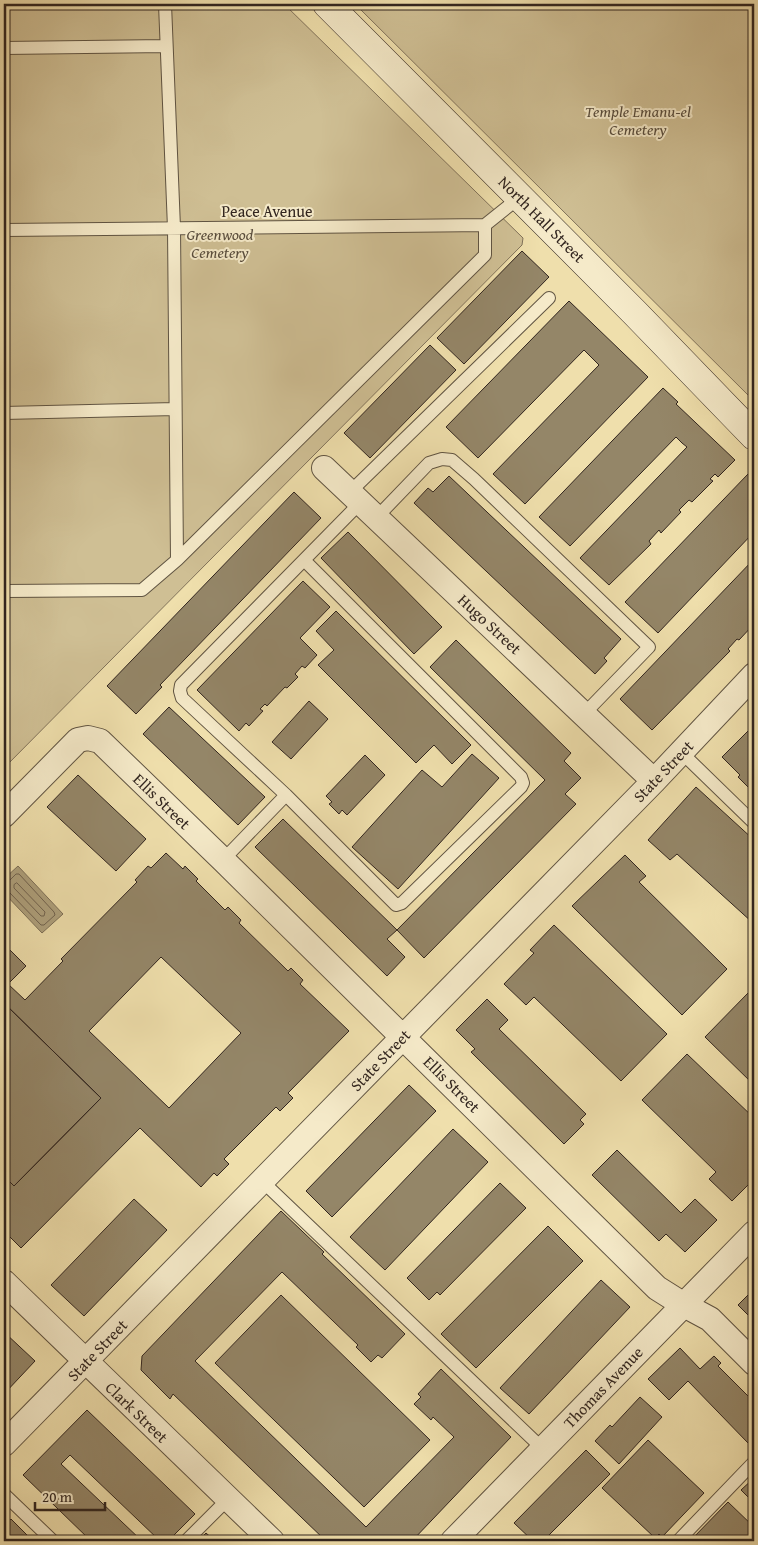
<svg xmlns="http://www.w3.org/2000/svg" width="758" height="1545" font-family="'Gentium Book Plus',serif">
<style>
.green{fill:#cfbf94;stroke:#80725a}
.water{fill:#aea07c;stroke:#7c6f57}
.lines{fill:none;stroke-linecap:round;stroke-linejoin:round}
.shore{stroke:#70624e;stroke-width:1}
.building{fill:#948668;stroke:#31251f;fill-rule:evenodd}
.lane-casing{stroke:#605442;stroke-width:14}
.street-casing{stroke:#605442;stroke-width:26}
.secondary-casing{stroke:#31251f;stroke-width:29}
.lane{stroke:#f5eac9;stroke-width:12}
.street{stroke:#f5eac9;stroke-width:24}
.secondary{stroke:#f5eac9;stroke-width:28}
.labels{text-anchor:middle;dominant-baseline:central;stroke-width:4;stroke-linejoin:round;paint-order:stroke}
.park-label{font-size:16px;font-style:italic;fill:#584c3c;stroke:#f5eac9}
.street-label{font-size:16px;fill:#31251f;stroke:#f5eac9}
</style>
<rect width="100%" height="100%" fill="#efdfac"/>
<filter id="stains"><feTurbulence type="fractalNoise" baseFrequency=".004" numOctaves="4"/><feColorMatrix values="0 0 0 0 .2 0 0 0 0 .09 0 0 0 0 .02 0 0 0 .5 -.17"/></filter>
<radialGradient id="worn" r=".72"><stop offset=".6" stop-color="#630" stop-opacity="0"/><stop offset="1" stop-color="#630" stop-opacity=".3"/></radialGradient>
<path class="green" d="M4,4h280l239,234 -1,7 -518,523z
M355,4h399v397z"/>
<path class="water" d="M18,866l45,48 -21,19 -38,-40v-14z"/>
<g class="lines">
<path class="shore" d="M4,882l5,-1 7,-7h3l35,38 1,3 -11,10h-3l-32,-33 -5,-2
M17,883l28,29 -1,4h-3l-27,-28v-3z"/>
</g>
<path class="building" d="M522,251l27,26 -85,87 -27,-26z
M569,301l79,76 -123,127 -32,-30 106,-109 -15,-15 -106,108 -32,-31z
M430,345l26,25 -86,88 -26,-25z
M663,388l15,14 -2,2 59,56 -17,17 -3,-3 -5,5 3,2 -21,21 -3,-2 -10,10 2,2 -20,21 -2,-3 -10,11 2,3 -42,41 -29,-27 107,-111 -5,-4 -6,-6 -106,109 -31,-29z
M748,474l6,6v52l-96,101 -33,-31z
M449,476l172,163 -17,19 3,3 -12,13 -181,-171 14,-15 5,4z
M294,492l27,26 -161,167 2,2 -26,27 -29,-28z
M348,532l94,95 -28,27 -93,-96z
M754,559v65l-15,16 -2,-1 -9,10 2,2 -78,79 -32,-31z
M303,581l27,26 -30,31 17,17 -12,13 -3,-2 -7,8 3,3 -11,11 -2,-1 -18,19 -2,-2 -5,5 3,2 -14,15 -3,-3 -7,8 -42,-41z
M336,611l135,134 -19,19 -18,-19 -18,18 -98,-98 16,-15 -18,-19z
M456,640l115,113 -7,8 17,17 -16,16 11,10 -152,154 -27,-28 148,-150 -115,-113z
M309,701l19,18 -37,40 -19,-17z
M169,707l96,90 -27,28 -95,-91z
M753,726l1,1v66l-16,-16 2,-2 -18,-18z
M472,754l27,24 -101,111 -46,-42 70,-77 20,17z
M365,755l20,20 -38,40 -5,-5 -3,4 -10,-10 3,-2 -6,-6z
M78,775l68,64 -30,32 -69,-64z
M696,787l58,53v82l-1,1 -76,-69 -7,6 -22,-20z
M283,819l114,111 -10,9 18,18 -18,19 -132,-129z
M166,853l17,16 2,-3 13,13 -2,2 29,29 3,-3 13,13 -2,3 49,48 3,-3 12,12 -3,4 49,47 -61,62 5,5 -13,13 -4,-4 -52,52 5,5 -12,12 -3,-3 -13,14 -61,-59 -119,120 -17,-17v-55l10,10 87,-88 -97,-95v-59l22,22 -18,18 17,16 38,-39 -2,-2 76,-77 -2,-2 13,-14 3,2zM161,957l80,76 -72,75 -80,-77z
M625,855l21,21 -7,6 88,87 -45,46 -110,-109z
M554,925l113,109 -46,47 -87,-84 -8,8 -22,-21 30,-31 -4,-3z
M749,992l5,5v88l-49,-48z
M487,999l21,21 -9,9 87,85 -6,6 4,4 -20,20 -93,-92 4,-3 -19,-19z
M4,1003l97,95 -87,88 -10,-10z
M687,1054l67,64v61l-22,22 -23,-22 7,-7 -74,-72z
M409,1085l27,26 -104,106 -26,-26z
M453,1129l35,33 -103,108 -35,-33z
M617,1150l64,63 14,-14 22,21 -32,32 -19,-18 -7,7 -67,-66z
M500,1183l26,25 -86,87 -3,-3 -8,8 -22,-22z
M134,1199l33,31 -83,86 -33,-31z
M281,1211l43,41 -2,2 83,80 -23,24 -4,-3 -7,7 -15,-15 2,-2 -76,-73 -87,89 171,166 88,-90 -21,-20 -2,3 -17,-16 7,-7 -3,-3 23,-25 70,68 -99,104h-86l-153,-147 -3,5 -29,-29 1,-14z
M548,1226l35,35 -107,107 -35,-34z
M601,1280l29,27 -101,107 -29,-26z
M754,1289v32l-16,-16z
M281,1295l149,145 -66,67 -149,-144z
M4,1332l31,29 -31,33z
M680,1348l20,21 14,-13 7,7 -3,3 36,36v40l-2,-3 -4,4 -60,-62 -19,19 -21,-21z
M640,1397l22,20 -43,47 -24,-23 15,-16 2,2z
M87,1410l108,104 -27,27h-8l-90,-86 -9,9 81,77h-51l-68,-66z
M648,1440l56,53 -42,44 -3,-3 -4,4 -53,-50z
M586,1450l24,24 -63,63 -2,-1 -5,5h-7l-19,-18z
M754,1478v25l-13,-13z
M728,1502l26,25v4l-10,10h-54z
M4,1515l5,6 2,-2 22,22h-29z
M206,1533l9,8h-17z"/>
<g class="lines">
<g class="lane-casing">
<path id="lane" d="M165,4l9,224 3,332 308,-305v-30
M4,48l162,-2
M4,230l481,-5 35,-28
M4,413l171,-4
M350,492l199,-194
M377,517l52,-54 13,-4 10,1 22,19 175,168 -65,67
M4,591l138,-1 35,-30
M681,752l73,71
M286,795l110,110 6,-2 119,-116 2,-4 -2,-6 -217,-217
M223,860l63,-65 -104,-97 -2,-7 1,-6 180,-183
M262,1181l281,268
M4,1494l49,47
M186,1541l42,-42
M678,1541l76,-79"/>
</g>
<g class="street-casing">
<path id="street" d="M324,468l330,313
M4,815l74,-75 10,-2 12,3 123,119 434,428 27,17 26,14 44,44
M4,1282l268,259
M4,1444l650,-663 100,-106
M453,1541l301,-308"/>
</g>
<g class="secondary-casing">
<path id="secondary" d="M327,4l308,309 119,123"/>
</g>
<use href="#lane" class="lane"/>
<use href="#street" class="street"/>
<use href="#secondary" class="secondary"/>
</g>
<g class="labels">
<g class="park-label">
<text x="638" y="111">Temple Emanu-el<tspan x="638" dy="18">Cemetery</tspan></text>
<text x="220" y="234">Greenwood<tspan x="220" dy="18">Cemetery</tspan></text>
</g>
<g class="street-label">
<text x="267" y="211">Peace Avenue</text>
<text transform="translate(542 219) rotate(45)">North Hall Street</text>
<text transform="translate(490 624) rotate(43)">Hugo Street</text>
<text transform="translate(663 771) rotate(-46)">State Street</text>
<text transform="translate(162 801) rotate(44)">Ellis Street</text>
<text transform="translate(380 1060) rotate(-46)">State Street</text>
<text transform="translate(452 1084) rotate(45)">Ellis Street</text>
<text transform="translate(97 1350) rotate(-46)">State Street</text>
<text transform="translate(603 1387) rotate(-46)">Thomas Avenue</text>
<text transform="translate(137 1412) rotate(44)">Clark Street</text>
</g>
</g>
<rect width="758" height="1545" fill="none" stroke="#efdfac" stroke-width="20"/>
<rect x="5" y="5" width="748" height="1535" fill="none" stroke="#31251f" stroke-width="2.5"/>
<rect x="10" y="10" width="738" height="1525" fill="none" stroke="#31251f"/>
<path d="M35 1502v8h70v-8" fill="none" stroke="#31251f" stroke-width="2.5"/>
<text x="42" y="1502" font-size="15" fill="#31251f" stroke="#f5eac9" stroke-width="4" paint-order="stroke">20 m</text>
<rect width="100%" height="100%" filter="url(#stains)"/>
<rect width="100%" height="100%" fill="url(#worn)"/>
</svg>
